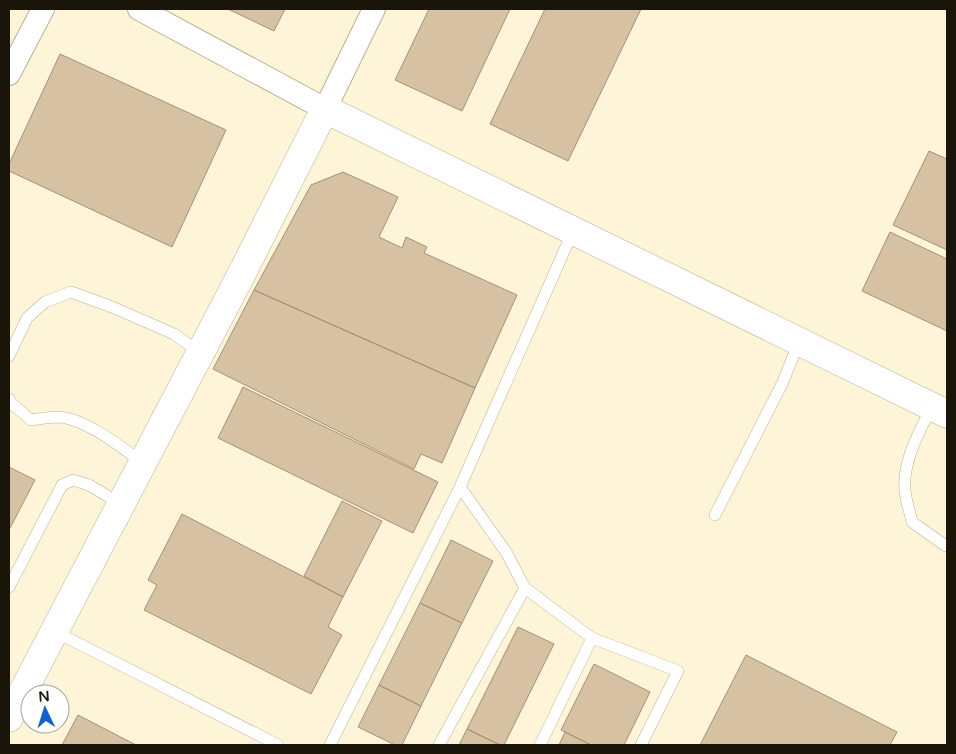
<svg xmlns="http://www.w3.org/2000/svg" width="956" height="754" font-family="'Varela Round',sans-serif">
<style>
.building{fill:#d7c1a3;stroke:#a59173}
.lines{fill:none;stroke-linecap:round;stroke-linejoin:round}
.service-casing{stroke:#bdb08f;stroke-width:12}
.minor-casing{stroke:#bdb08f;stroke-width:24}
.tertiary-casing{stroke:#bdb08f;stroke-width:29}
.service{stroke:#fff;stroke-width:11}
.minor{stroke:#fff;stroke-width:22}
.tertiary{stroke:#fff;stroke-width:28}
</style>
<rect width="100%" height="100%" fill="#fef4d8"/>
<path class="building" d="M228,9h57l-11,22z
M429,9h81l-48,102 -67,-31z
M545,9h96l-73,152 -78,-37z
M60,54l166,76 -54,117 -163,-76v-7z
M929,151l18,8v91l-54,-25z
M343,172l55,25 -19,40 23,11 4,-11 21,10 -3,6 93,42 -42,93 -221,-98 57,-105z
M890,232l57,27v72l-85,-40z
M254,290l221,98 -33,75 -21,-9 -7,15 -201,-100z
M243,387l195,95 -25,51 -195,-95z
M9,467l26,13 -26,50z
M342,501l40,20 -39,76 -39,-21z
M182,514l161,83 -15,30 14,8 -31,59 -167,-84 13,-25 -9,-5z
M451,540l42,21 -31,62 -42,-20z
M420,603l42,20 -41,83 -42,-21z
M518,627l36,17 -50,101h-4l-33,-16z
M746,655l151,77 -7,13h-190z
M594,664l56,28 -26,53h-33l-30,-15z
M379,685l42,21 -19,39h-7l-37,-18z
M78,715l58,30h-74z
M467,729l33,16h-41z
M565,732l26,13h-32z"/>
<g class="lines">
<g class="service-casing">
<path id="service" d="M9,356l18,-38 18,-16 26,-10 41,15 62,27 26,19
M9,399l2,4 20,17c8,-1 18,-3 27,-3 27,1 63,30 85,46
M932,407c-13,24 -30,56 -27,84 1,10 5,21 7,31l34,24
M460,487l46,65 19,36 67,50 86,33 -37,74
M715,515l67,-131 17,-42
M9,587l53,-102 11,-5 16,5 32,19
M54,631l224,114
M330,745l130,-258 113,-256
M439,745l86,-157
M540,745l52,-107"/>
</g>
<g class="minor-casing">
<path id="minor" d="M139,9l186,100 49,-100
M9,74l34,-65"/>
</g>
<g class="tertiary-casing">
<path id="tertiary" d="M9,718l230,-439 86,-170 622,305"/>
</g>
<use href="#service" class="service"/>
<use href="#minor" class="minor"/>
<use href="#tertiary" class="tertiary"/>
</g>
<rect width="956" height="754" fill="none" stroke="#1a1509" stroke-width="20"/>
<g transform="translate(45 709) rotate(356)"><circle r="24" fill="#ffffff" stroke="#a3a19d"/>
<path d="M0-4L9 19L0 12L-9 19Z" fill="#0f61cb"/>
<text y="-8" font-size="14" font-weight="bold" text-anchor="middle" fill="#1a1509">N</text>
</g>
</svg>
